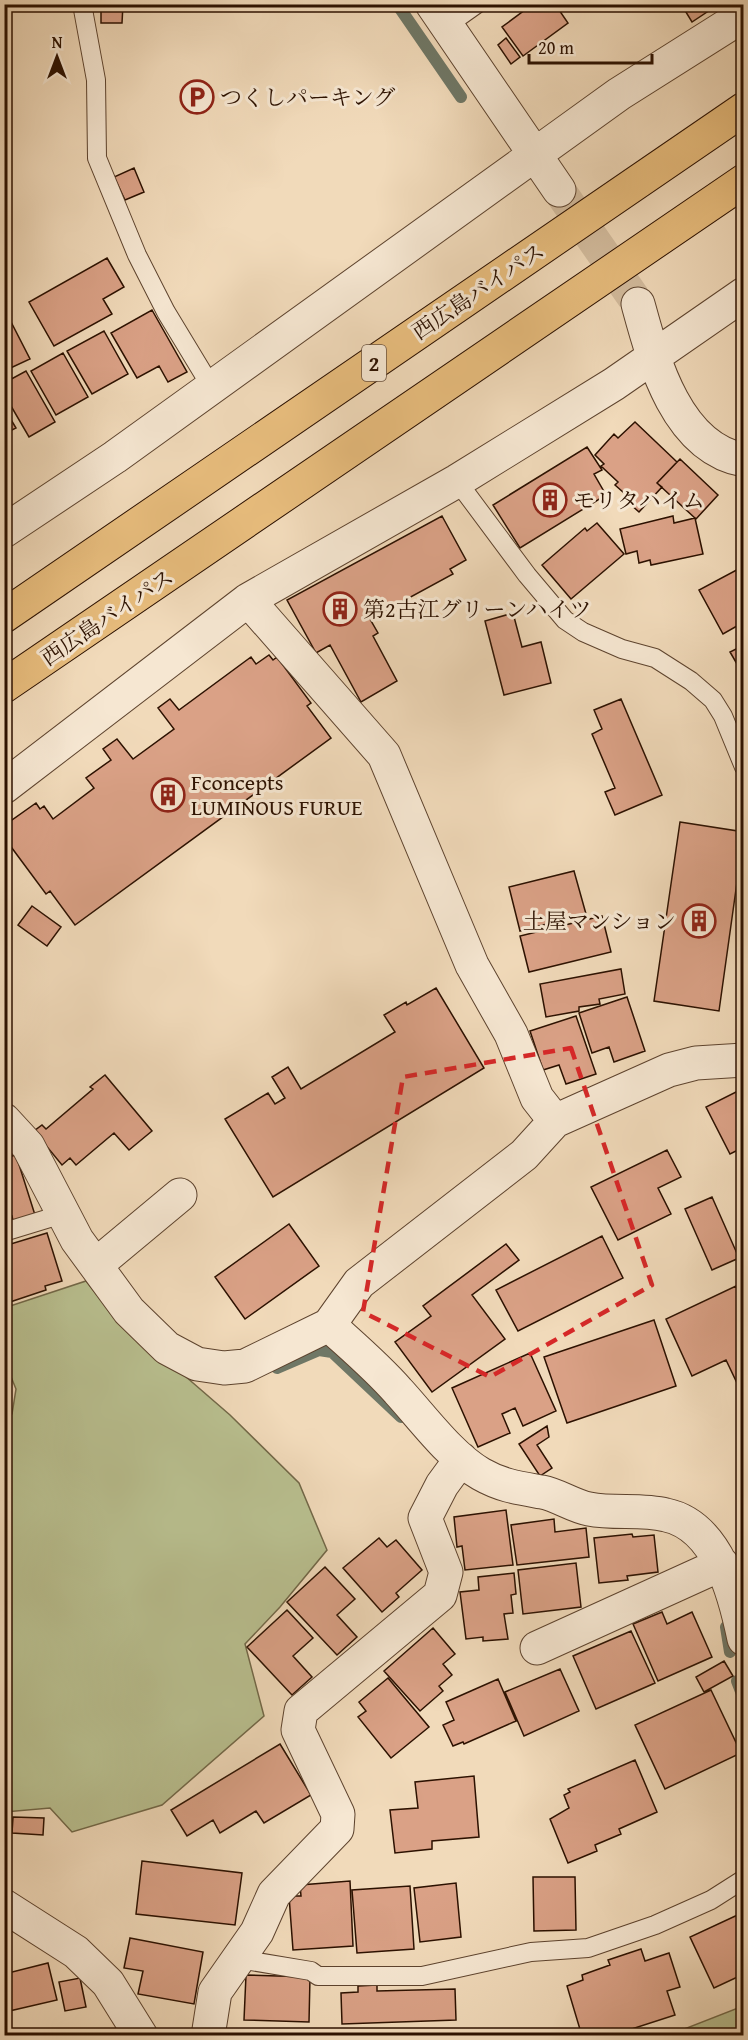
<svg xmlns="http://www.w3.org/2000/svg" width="748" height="2040" font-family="'Gentium Book Plus','Noto Serif JP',serif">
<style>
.green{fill:#b9c090;stroke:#726848;stroke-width:1.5}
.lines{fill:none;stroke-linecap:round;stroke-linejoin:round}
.stream{stroke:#6f7766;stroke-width:12}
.building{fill:#daa186;stroke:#2c1100;stroke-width:1.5}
.minor-tunnel{stroke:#d3bc9e;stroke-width:33;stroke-dasharray:33 16;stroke-linecap:butt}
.service-casing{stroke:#5d432e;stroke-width:20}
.minor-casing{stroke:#5d432e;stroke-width:35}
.motorway-casing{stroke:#2c1100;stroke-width:35}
.service{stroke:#f6e7d2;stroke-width:18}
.minor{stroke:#f6e7d2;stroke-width:33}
.motorway{stroke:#e8bd7d;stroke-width:33}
.marked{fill:none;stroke:#d62828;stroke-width:4.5;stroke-dasharray:12 8;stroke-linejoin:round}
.labels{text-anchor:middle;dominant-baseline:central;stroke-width:6;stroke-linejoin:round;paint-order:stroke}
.shield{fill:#f6e7d2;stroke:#69513f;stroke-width:1.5}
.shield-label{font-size:21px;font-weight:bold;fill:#2c1100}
.poi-label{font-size:22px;fill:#2c1100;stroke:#f6e7d2;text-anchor:start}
.street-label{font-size:22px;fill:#2c1100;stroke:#f6e7d2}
</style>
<rect width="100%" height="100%" fill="#f1daba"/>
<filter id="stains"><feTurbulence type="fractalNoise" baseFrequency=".00333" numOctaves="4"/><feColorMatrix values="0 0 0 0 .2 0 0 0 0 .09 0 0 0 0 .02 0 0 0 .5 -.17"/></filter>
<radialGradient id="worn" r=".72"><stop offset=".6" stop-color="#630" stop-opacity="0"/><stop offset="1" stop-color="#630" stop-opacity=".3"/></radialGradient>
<path class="green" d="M86,1281l24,30 120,104 69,68 28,67 -47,57 -35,37 19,72 -102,89 -90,27 -22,-24 -45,4 -1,-395 8,-3 4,-25 -11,-27 -1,-54z
M743,2006v29h-74z"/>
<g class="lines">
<path class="stream" d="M397,4l64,93
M277,1368l42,-18 13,2 69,65
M726,1627l4,25
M737,1681l7,18"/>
</g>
<path class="building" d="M101,4h22l-1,19h-21z
M533,4h22l13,19 -45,33 -21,-29z
M681,4h38l-27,18z
M506,38l14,19 -9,7 -13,-19z
M134,168l10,24 -19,8 -11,-23z
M107,258l17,29 -21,12 9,15 -58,32 -25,-44z
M152,310l35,62 -19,10 -9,-16 -22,12 -26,-45z
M8,316l22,43 -26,12v-53z
M104,331l24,43 -36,20 -25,-43z
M63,353l25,44 -32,18 -25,-44z
M26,371l29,51 -26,15 -25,-43v-11z
M4,408l12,20 -12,6z
M635,422l42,40 -20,21 5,4 -23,25 -10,-9 3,-3 -17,-15 3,-3 -17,-16 3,-2 -9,-9 19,-21 4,4z
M587,447l15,23 -8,4 12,21 -86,53 -27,-43z
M680,459l38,36 -22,24 -39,-36z
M442,516l24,44 -16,9 3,5 -83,45 8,14 -5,3 24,45 -36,21 -31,-57 -14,8 -29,-53z
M673,516l1,7 21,-5 8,36 -52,11 -1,-5 -11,3 -2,-12 -11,3 -6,-25z
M597,523l27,31 -53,45 -29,-34 43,-37 2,3z
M744,566v56l-21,12 -24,-44z
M513,613l9,34 19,-5 10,41 -47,12 -19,-74z
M744,645v31l-14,-24z
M269,655l4,5 4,-3 34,46 -4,3 24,32 -256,187 -25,-34 -4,3 -40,-54 3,-9 -4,-6 31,-22 4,6 4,-3 9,13 41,-31 -8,-10 25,-18 -8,-11 14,-10 16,20 41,-30 -16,-21 12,-9 9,11 72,-53 5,7z
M621,699l41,96 -47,20 -10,-23 10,-4 -23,-54 10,-5 -8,-19z
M680,822l64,10 -25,179 -65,-10z
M574,871l12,43 -66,17 -11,-44z
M32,906l29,21 -14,19 -29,-21z
M602,916l9,36 -82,20 -9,-36z
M621,969l4,25 -26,5 1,5 -21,3v4l-33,6 -6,-33z
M436,988l48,80 -211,129 -48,-78 43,-26 7,11 10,-6 -13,-21 16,-10 13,22 94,-57 -11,-17 22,-13 1,3z
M627,997l18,54 -31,11 -5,-15 -17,6 -13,-40z
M576,1016l20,58 -30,10 -7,-19 -16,5 -13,-39z
M105,1075l47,56 -23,19 -15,-17 -38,32 -6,-7 -8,7 -28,-34 8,-6 4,4 47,-40 -3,-2z
M744,1088v59l-14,7 -24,-47z
M667,1150l14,27 -23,11 13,26 -53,26 -27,-53z
M16,1155l19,60 -22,6 -1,-5 -8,2v-60z
M712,1197l27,61 -27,12 -27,-61z
M289,1224l30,42 -74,53 -30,-42z
M47,1233l15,48 -17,5 1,4 -36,12 -6,-18v-38z
M602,1236l21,42 -105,53 -22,-41z
M506,1244l13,16 -47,35 33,44 -73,53 -37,-50 36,-26 -8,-10z
M736,1286l8,16v78l-7,3 -11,-23 -34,16 -26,-57z
M654,1320l22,66 -109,37 -23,-66z
M530,1353l26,58 -33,15 -8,-18 -13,6 8,19 -32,14 -26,-59z
M547,1426l2,11 -12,8 15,23 -12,8 -21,-32z
M506,1510l7,55 -48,5 -3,-24 -5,1 -3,-30z
M554,1519l1,13 31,-4 3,29 -72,8 -6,-40z
M632,1534l1,3 21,-2 4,37 -31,4 1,4 -29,3 -5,-45z
M379,1538l8,9 9,-7 26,30 -26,23 3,4 -17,15 -39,-44z
M576,1563l5,44 -58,7 -5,-44z
M325,1567l30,32 -18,16 20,22 -20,18 -50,-53z
M514,1573l2,21 -5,1 2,18 -9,1 4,25 -25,2v-4l-17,2 -6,-47 19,-2 -1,-13z
M287,1610l26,28 -20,18 19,21 -20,18 -45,-48z
M662,1612l5,12 25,-12 20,45 -54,24 -25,-57z
M433,1628l22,26 -12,10 9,11 -13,11 4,5 -23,20 -36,-40z
M631,1631l24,52 -59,26 -23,-53z
M724,1661l9,15 -29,16 -8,-15z
M560,1669l19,42 -55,25 -19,-44z
M388,1678l41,49 -38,31 -33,-41 8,-6 -7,-9z
M498,1679l18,42 -52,23 -1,-2 -10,4 -10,-21 11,-5 -8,-18z
M711,1690l30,63 -76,36 -30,-64z
M280,1744l31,51 -47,28 -8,-12 -36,22 -7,-13 -26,16 -16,-26z
M635,1760l22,52 -38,17 2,5 -26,11 2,6 -29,12 -18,-44 19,-11 -5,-13 6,-3 -2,-3z
M474,1776l5,61 -47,4v8l-37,4 -5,-43 28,-2 -3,-26z
M13,1817l31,1 -1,17 -31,-2z
M142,1861l100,12 -7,52 -99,-11z
M533,1877h42l1,53 -42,1z
M350,1881l3,65 -60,4 -4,-54h12l-1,-11z
M456,1883l5,54 -41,5 -6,-54z
M410,1886l4,63 -57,4 -5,-63z
M744,1912v62l-30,14 -24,-51z
M130,1938l73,14 -9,52 -56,-10 5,-23 -19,-3z
M641,1949l4,12 24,-8 11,34 -13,4 8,24 -65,21h-28l-15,-50 16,-6 -1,-5 28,-10 -2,-5z
M48,1963l9,37 -52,12 -1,-38z
M246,1975l64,2 -1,45 -65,-2z
M80,1978l6,29 -21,4 -6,-29z
M377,1985v6l78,-2 1,31 -114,4 -1,-31 17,-1v-6z"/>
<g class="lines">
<path class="minor-tunnel" d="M559,190l79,114"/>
<g class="service-casing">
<path id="service" d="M82,4l14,76 1,78 40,97 29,57 46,76
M446,26l31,-22
M457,481l70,94 38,45 18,12 39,17 33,9 36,23 22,19 10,16 21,51
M4,1232l59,-18
M239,1959l72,12 7,5h104l109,-24 57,-4 67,-23 56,-25 33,-21"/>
</g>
<g class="minor-casing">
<path id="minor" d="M432,4l127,186
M638,304c15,55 38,144 106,156
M4,531l111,-74 504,-363 125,-79
M248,600l136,155 88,210 39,69 26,64 18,23 114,-51 27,-7 48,-3
M4,787l244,-187 209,-119 157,-97 130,-90
M4,1120l24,26 49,94 52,71 38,37 30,16 27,4 21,-2 84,-41
M555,1121l-31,34 -165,128 -30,42c23,21 48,42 69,66 24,26 53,66 83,83 21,12 38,14 61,18 16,3 31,14 47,17 25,5 52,0 77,6 52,11 69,80 78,124
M96,1265l84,-70
M537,1648l185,-84
M4,1906l72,46 32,31 33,53
M208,2036l7,-44 42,-60 17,-38 63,-65 1,-15 -40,-84 3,-19 139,-116 6,-23 -21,-54 17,-33 19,-26"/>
</g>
<g class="motorway-casing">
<path id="motorway" d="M4,616l740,-507
M4,686l740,-505"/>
</g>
<use href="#service" class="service"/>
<use href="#minor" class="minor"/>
<use href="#motorway" class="motorway"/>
</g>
<path class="marked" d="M571,1048l81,237 -162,92 -127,-65 40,-235z"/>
<defs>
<g id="parking-ring" transform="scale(1.725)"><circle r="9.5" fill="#f6e7d2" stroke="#8f2418" stroke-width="1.5"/><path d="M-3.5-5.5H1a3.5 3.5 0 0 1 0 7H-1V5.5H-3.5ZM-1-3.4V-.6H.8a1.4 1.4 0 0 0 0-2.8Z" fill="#8f2418"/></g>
<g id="building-ring" transform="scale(1.725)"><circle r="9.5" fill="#f6e7d2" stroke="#8f2418" stroke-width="1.5"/><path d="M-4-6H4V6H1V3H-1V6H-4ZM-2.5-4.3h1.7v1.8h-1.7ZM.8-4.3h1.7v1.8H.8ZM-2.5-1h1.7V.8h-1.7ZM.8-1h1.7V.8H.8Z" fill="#8f2418"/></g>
</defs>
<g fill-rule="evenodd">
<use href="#parking-ring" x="197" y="97"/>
<use href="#building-ring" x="550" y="500"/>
<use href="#building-ring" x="340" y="609"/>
<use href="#building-ring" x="168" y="795"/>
<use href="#building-ring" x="699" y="921"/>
</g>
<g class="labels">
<rect class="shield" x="362" y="345" width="24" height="36" rx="4.5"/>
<g class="shield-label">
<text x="374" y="363">2</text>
</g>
<g class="poi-label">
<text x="220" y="97">つくしパーキング</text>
<text x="573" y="500">モリタハイム</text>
<text x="363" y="609">第2古江グリーンハイツ</text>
<text x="191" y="782">Fconcepts<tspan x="191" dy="25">LUMINOUS FURUE</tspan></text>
<text x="676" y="921" text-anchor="end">土屋マンション</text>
</g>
<g class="street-label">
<text transform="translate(478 291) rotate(-34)">西広島バイパス</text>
<text transform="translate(107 617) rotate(-34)">西広島バイパス</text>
</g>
</g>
<rect width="748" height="2040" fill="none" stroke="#f1daba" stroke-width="24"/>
<rect x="6" y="6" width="736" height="2028" fill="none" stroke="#2c1100" stroke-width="3"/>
<rect x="12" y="12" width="724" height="2016" fill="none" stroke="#2c1100" stroke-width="1.5"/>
<g transform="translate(57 57)" stroke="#f6e7d2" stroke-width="4.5" paint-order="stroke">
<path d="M0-4.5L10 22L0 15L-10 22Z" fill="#2c1100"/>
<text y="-9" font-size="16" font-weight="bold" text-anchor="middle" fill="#2c1100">N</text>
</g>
<path d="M529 54v9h123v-9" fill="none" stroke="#2c1100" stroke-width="3"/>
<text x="538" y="54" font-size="18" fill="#2c1100" stroke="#f6e7d2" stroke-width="4.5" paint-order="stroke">20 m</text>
<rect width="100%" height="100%" filter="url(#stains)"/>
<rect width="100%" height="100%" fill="url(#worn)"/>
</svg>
